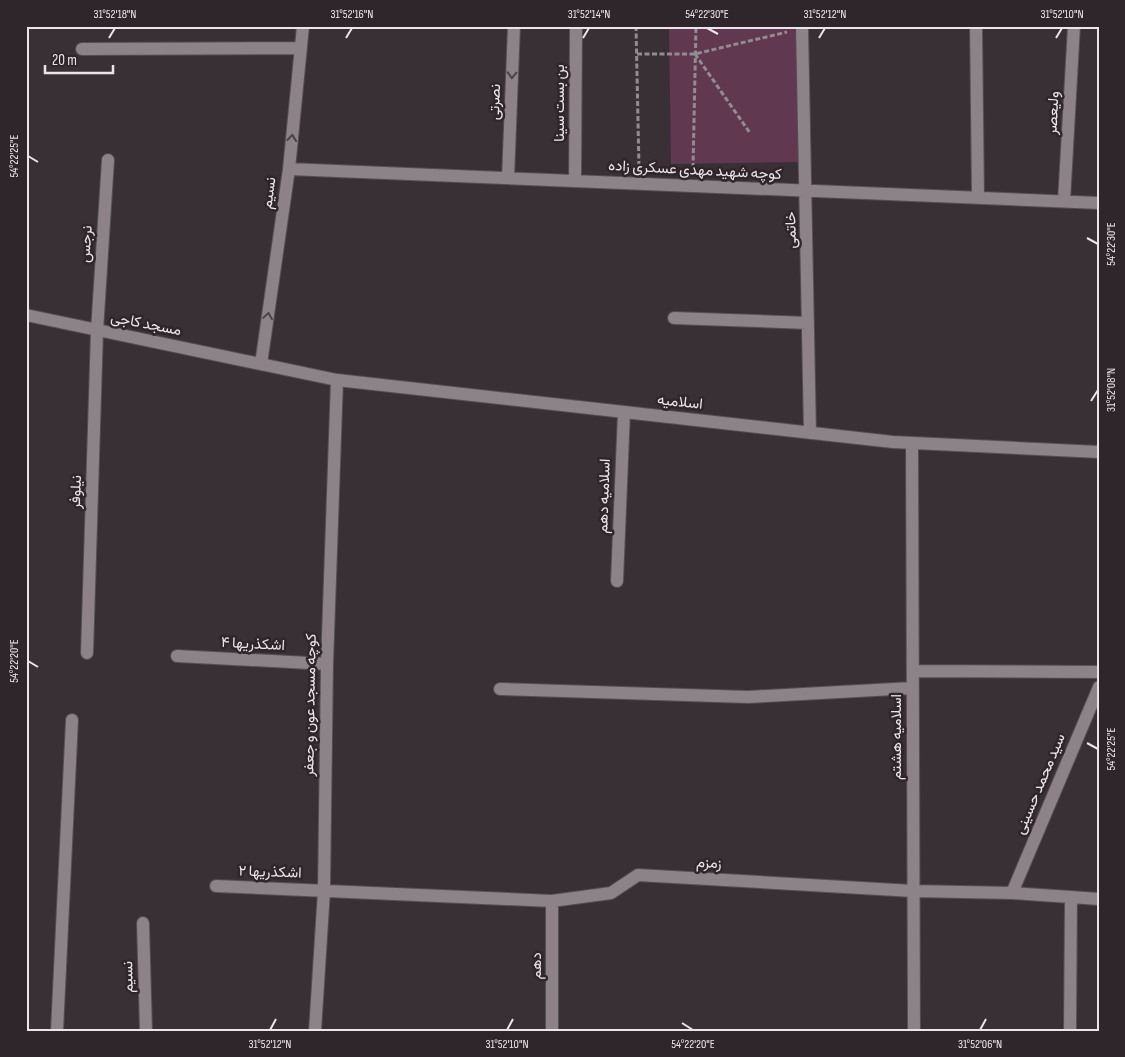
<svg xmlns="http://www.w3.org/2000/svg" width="1125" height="1057" font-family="'Sofia Sans Condensed',Vazirmatn,sans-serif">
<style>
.green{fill:#603950}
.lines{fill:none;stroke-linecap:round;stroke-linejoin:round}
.street-casing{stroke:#554d51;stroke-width:14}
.path{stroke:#928b8f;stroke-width:3;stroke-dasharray:5 2.5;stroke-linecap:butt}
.street{stroke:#8c8287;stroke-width:12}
.oneway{stroke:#4b4247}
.ticks{fill:none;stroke:#ebe5e8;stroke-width:2}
.labels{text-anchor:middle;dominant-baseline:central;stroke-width:5;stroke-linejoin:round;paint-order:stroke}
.street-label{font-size:15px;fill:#ebe5e8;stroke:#2f262b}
.neatline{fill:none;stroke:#ebe5e8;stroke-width:2}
.ticks-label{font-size:12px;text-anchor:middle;fill:#ebe5e8}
</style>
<rect width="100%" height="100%" fill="#393035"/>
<path class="green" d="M669,26h133l1,136 -132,2z"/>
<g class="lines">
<g class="street-casing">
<path id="street" d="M802,26l8,407
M976,26l2,172
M82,49l219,-1
M289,169l810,34
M508,178l6,-152
M575,181l1,-155
M1064,201l10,-175
M26,315l311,65 556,62 206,10
M674,318l134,5
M261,364l28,-195 14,-143
M912,443l2,588
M617,581l7,-169
M87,653l10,-322 11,-171
M177,656l150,8
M913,671l186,1
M500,689l248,8 164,-9
M216,886l336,15 59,-8 27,-18 275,16 99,2 87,6
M1012,893l87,-206
M552,901v130
M143,923l3,108
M1070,1030l1,-133
M57,1031l15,-311
M315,1031l9,-140 3,-227 10,-284"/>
</g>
<path class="path" d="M636,26l3,142
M637,54h58l92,-22
M695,54l55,79
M693,168l3,-142"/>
<use href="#street" class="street"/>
</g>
<defs><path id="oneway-chevron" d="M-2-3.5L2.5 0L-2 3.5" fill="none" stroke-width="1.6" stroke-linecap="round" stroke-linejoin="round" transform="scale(1.25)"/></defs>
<g class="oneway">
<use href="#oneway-chevron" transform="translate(512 75) rotate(92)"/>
<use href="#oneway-chevron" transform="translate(292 138) rotate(-84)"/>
<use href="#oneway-chevron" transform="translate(268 316) rotate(-82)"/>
</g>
<path class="ticks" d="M707,28l11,6M109,38l6,-10M346,38l6,-10M583,38l6,-10M819,38l6,-10M1056,38l6,-10M28,156l10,6M1087,238l11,6M1091,401l7,-11M28,661l10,6M1087,743l11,6M682,1023l11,7M270,1030l6,-11M507,1030l6,-11M980,1030l6,-11"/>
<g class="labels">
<g class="street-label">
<text transform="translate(495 102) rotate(-88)">نصرتی</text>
<text transform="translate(559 103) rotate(-90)">بن بست سینا</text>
<text transform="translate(1053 113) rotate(-87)">ولیعصر</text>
<text transform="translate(695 170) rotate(3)">کوچه شهید مهدی عسکری زاده</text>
<text transform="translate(269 193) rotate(-82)">نسیم</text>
<text transform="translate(791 230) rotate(-91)">خاتمی</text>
<text transform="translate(86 244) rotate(-86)">نرجس</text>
<text transform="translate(146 324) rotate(11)">مسجد کاجی</text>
<text transform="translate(680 402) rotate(6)">اسلامیه</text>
<text transform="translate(76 492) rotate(-88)">نیلوفر</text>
<text transform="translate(604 496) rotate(-88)">اسلامیه دهم</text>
<text transform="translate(253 644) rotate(3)">اشکذریها ۴</text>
<text transform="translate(310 705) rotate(-89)">کوچه مسجد عون و جعفر</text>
<text transform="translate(896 737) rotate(-90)">اسلامیه هشتم</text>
<text transform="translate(1040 784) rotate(-67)">سید محمد حسینی</text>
<text transform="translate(709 863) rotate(3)">زمزم</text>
<text transform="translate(270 872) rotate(2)">اشکذریها ۲</text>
<text transform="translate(536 966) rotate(-90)">دهم</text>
<text transform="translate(128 977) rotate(-91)">نسیم</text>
</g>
</g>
<rect width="1125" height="1057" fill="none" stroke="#2f262b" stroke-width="55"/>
<path d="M45 65v8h68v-8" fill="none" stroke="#ebe5e8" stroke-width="2.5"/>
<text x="52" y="65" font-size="15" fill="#ebe5e8" stroke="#2f262b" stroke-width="4" paint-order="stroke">20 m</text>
<rect x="28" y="28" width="1070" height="1002" class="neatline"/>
<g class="ticks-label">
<text x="115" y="18">31°52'18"N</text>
<text x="352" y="18">31°52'16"N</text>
<text x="589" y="18">31°52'14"N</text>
<text x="707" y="18">54°22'30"E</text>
<text x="825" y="18">31°52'12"N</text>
<text x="1062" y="18">31°52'10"N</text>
<text transform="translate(14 156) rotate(-90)" y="4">54°22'25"E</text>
<text transform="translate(1111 244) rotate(-90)" y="4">54°22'30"E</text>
<text transform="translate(1111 390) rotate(-90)" y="4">31°52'08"N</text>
<text transform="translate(14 661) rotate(-90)" y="4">54°22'20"E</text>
<text transform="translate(1111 749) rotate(-90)" y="4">54°22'25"E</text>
<text x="270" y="1048">31°52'12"N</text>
<text x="507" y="1048">31°52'10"N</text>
<text x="693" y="1048">54°22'20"E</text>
<text x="980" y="1048">31°52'06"N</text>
</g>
</svg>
